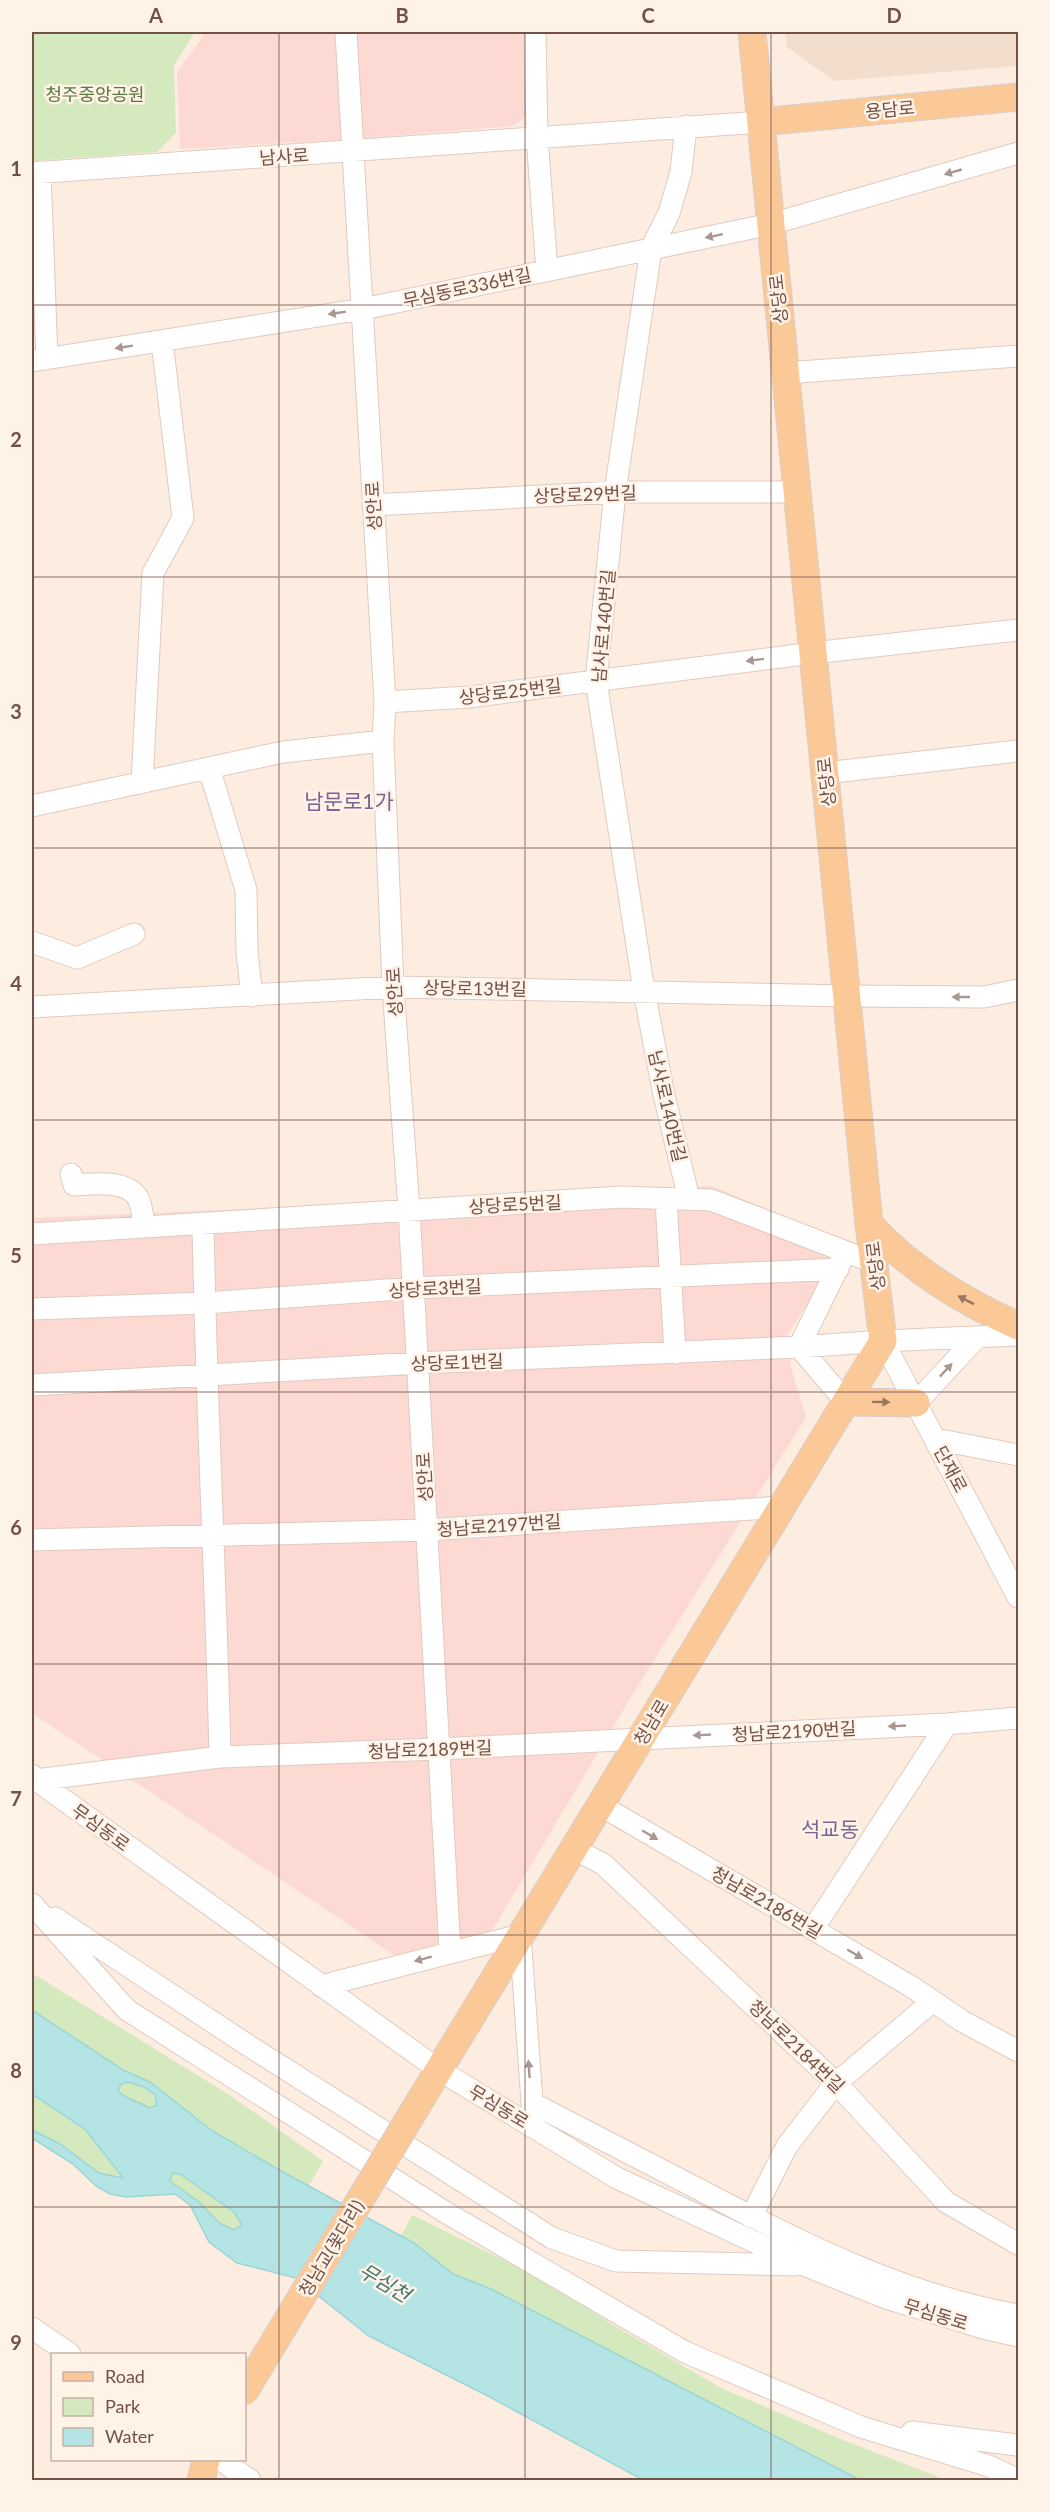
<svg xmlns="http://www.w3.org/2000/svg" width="1050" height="2512" font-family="Lato,'Noto Sans KR',sans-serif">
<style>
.residential{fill:#f3dece}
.commercial{fill:#fcdad3}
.green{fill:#d5e9bf}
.water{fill:#b5e4e5;stroke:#9bd5d6;stroke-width:1.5;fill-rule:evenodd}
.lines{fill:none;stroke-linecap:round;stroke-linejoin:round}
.minor-casing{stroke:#e1cabf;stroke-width:23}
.major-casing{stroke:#d8cecc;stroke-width:29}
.minor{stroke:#fff;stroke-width:21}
.major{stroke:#fbc998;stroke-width:27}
.major-bridge-casing{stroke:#d8cecc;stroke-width:29;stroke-linecap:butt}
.major-bridge{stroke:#fbc998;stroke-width:27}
.oneway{fill:#aa9791}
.oneway2{fill:#9b7560}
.grid{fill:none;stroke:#725148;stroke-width:1.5;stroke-opacity:0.55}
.labels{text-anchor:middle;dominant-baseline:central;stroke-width:5;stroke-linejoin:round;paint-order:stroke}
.park-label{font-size:18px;fill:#587840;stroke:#fff2e6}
.street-label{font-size:18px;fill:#725148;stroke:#fff2e6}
.water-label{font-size:20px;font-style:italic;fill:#3c7678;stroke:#fff2e6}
.quarter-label{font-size:21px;fill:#7e6395;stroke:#fff2e6}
.neatline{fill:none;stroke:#725148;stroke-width:2}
.grid-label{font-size:20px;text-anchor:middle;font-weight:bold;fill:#725148}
</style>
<rect width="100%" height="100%" fill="#fcede0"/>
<path class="residential" d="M785,32h233v34l-184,15 -47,-34z"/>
<path class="commercial" d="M202,32h328v82l-17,12 -174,14 -159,9 -3,-77 25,-34z
M712,1186l115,48 6,29 -46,73 4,31 15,50 -175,280 -139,234 -98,24 -362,-242v-495l350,-15z"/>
<path class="green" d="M32,32h163l-21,33 2,68 -19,19 -125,9z
M32,1973l199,123 92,65 -14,25 -98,-56 -61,-48 -27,-12 -91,-60z
M128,2082c15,5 26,8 29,23l-8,3c-10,-7 -22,-8 -31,-16l3,-9z
M32,2094l53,35 38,50 -24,-6 -39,-29 -28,-14z
M172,2173l8,1 54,38 9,13 -9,5 -15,-7 -20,-21 -29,-21z
M412,2215l131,64 70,46 108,63 122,52 103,40h-86l-369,-191 -39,-15 -38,-31 -13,-7z"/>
<path class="water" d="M32,2010l91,60 27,12 61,48 72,42 131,71 39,31 38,15 369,191h-217l-157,-85 -117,-59 -73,-58 -59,-15 -28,-21 -19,-37 -15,-11 -49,3 -16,-3 -14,-8 -23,-22 -41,-26v-8l28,14 39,29 24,5 -38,-49 -53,-35zM128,2082l16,5 11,8 2,10 -8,3c-10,-7 -22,-8 -31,-17l3,-7zM172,2173l8,1 54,38 8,13 -8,5 -15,-7 -20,-21 -29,-21z"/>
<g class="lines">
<g class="minor-casing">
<path id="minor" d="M346,32l39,670 -2,39 10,246 16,223 41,742
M535,32l2,105 10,134
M686,126l-5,46 -12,41 -18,36 -36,243 -19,189 48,310 20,104 25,104
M40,172l7,187
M32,173l729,-51
M32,361l331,-52 408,-85 247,-71
M786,373l232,-17
M373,505l242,-13h182
M385,702l84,-5 344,-44 205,-23
M209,768l37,122 1,63 5,43
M825,773l193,-22
M142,782l11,-209 30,-55 -21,-177
M32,806l251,-54 100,-11
M32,942l45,16 57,-24
M32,1007l361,-20 454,9 137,1 34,-7
M71,1174l3,11c18,-1 52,-6 64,13 4,7 5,20 6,28
M666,1199l9,154
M203,1223c3,178 13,356 17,534
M32,1234l589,-37 90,3 164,63
M843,1257l-44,90 47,55
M32,1309l173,-6 209,-15 424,-19
M883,1341l135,256
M32,1385l386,-22 381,-16 84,-6 135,-6
M916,1403l61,-66
M935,1439l83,16
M32,1540l395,-10 355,-23
M32,1775l4,5 184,-23 218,-8 509,-25 71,-6
M32,1777l407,293 178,108 187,87 82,33 97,30 35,8
M600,1805l312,182 50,34 56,30
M574,1849l29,15 233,219 110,119 72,42
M32,1904l95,106 318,202 240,140 176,75 128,39 29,14
M55,1918l191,126 306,194 64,23 179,4
M813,1929l134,-205
M321,1986l199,-51 13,181
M532,2103c58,30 116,60 174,90 99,52 202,103 312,122
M751,2217l36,-71 47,-61 99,-84
M32,2328l38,26
M912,2432l106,13
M221,2460l29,20"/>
</g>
<g class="major-casing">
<path id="major" d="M761,122l257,-25
M869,1224c42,46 93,77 149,102
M846,1402l70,1
M418,2104l465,-763 -14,-117 -117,-1192
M201,2480l5,-20"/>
</g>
<use href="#minor" class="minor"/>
<use href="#major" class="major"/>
<g class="major-bridge-casing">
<path id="major-bridge" d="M244,2392l174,-288"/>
</g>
<use href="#major-bridge" class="major-bridge"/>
</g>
<defs><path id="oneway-solid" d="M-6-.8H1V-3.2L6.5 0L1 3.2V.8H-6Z" transform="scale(1.5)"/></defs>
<g class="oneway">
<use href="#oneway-solid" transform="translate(953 172) rotate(164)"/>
<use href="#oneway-solid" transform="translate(714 236) rotate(168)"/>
<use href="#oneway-solid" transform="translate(337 313) rotate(171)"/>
<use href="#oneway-solid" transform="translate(124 347) rotate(171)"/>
<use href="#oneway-solid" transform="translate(755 660) rotate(173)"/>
<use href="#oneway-solid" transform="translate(961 997) rotate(-180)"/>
<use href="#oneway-solid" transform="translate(946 1370) rotate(-47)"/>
<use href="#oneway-solid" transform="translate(897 1726) rotate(177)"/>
<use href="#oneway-solid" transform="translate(702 1735) rotate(177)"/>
<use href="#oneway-solid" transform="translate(650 1835) rotate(30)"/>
<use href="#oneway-solid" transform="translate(855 1954) rotate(30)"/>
<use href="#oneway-solid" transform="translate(423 1959) rotate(165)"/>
<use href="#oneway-solid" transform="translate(529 2069) rotate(-94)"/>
</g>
<g class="oneway2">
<use href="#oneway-solid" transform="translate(966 1300) rotate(-153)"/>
<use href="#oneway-solid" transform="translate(881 1402) rotate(1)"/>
</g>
<path class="grid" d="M279,32v2448M525,32v2448M771,32v2448M32,305h986M32,577h986M32,848h986M32,1120h986M32,1392h986M32,1664h986M32,1935h986M32,2207h986"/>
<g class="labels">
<g class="park-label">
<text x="95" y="94">청주중앙공원</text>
</g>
<g class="street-label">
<text transform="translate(890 109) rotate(-5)">용담로</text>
<text transform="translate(284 156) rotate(-4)">남사로</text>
<text transform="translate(467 287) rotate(-12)">무심동로336번길</text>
<text transform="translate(778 299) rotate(-96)">상당로</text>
<text transform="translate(585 494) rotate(-2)">상당로29번길</text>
<text transform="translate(373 506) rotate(-93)">성안로</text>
<text transform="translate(603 626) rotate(-85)">남사로140번길</text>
<text transform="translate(510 691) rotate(-7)">상당로25번길</text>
<text transform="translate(826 782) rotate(-96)">상당로</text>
<text transform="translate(475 988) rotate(1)">상당로13번길</text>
<text transform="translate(394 992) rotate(-93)">성안로</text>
<text transform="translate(668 1106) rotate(77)">남사로140번길</text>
<text transform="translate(515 1204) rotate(-3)">상당로5번길</text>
<text transform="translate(875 1266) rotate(-97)">상당로</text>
<text transform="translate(435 1288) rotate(-3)">상당로3번길</text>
<text transform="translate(457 1362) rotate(-2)">상당로1번길</text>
<text transform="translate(951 1469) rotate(62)">단재로</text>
<text transform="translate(424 1477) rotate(-93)">성안로</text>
<text transform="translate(499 1525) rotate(-4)">청남로2197번길</text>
<text transform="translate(651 1722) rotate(-59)">청남로</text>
<text transform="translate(794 1731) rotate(-3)">청남로2190번길</text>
<text transform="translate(430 1749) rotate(-2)">청남로2189번길</text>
<text transform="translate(101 1827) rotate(36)">무심동로</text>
<text transform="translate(767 1902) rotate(30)">청남로2186번길</text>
<text transform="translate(797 2046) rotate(44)">청남로2184번길</text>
<text transform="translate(499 2106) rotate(31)">무심동로</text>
<text transform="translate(331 2248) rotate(-59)">청남교(꽃다리)</text>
<text transform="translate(936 2314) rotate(17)">무심동로</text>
</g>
<g class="water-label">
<text transform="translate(385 2282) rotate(31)">무심천</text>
</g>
<g class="quarter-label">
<text x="349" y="800">남문로1가</text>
<text x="830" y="1828">석교동</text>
</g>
</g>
<rect width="1050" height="2512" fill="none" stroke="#fff2e6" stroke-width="66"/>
<rect x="51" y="2353" width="195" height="108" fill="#fff2e6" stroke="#c7b2a7" stroke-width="1.5"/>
<rect x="63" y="2372" width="30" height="9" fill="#fbc998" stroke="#c7b2a7" stroke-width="1.5"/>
<text x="105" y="2383" font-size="18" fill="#725148">Road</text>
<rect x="63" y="2398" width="30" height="18" fill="#d5e9bf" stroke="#c7b2a7" stroke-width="1.5"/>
<text x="105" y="2413" font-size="18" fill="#725148">Park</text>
<rect x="63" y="2428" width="30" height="18" fill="#b5e4e5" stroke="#c7b2a7" stroke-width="1.5"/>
<text x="105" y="2443" font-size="18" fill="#725148">Water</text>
<rect x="33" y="33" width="984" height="2446" class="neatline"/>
<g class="grid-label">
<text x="156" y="23">A</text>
<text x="402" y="23">B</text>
<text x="648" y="23">C</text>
<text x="894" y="23">D</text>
<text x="16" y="176">1</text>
<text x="16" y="447">2</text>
<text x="16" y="719">3</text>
<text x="16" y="991">4</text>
<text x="16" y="1263">5</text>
<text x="16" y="1535">6</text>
<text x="16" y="1806">7</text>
<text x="16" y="2078">8</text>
<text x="16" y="2350">9</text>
</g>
</svg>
